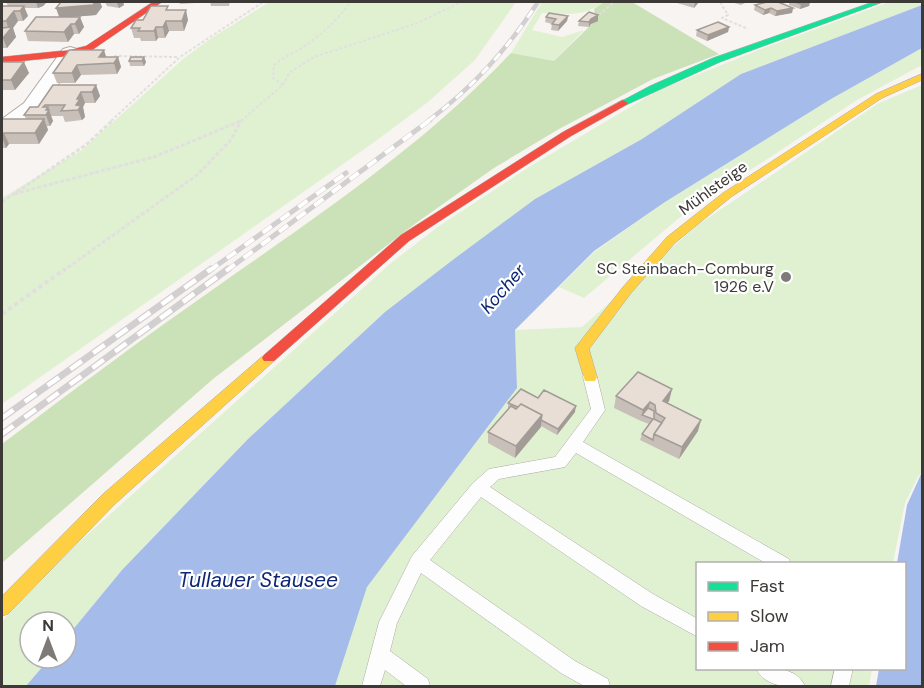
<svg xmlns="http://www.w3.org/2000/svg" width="924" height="688" font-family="'DM Sans',sans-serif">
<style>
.green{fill:#e0f1d1}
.forest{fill:#cbe1b8}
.water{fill:#a5bbe9}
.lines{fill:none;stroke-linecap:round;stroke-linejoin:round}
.lane-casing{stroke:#adaaa8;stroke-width:1}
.street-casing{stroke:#adaaa8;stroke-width:2}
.fast-casing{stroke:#adaaa8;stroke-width:1}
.slow-casing{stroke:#adaaa8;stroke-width:1}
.jam-casing{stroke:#adaaa8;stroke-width:1}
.path-far2{stroke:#e1e0de;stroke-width:2;stroke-dasharray:3 2;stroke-linecap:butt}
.path-far1{stroke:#e1e0de;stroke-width:3;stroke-dasharray:4 2;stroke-linecap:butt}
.path{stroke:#e1e0de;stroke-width:4;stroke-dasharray:4.5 3;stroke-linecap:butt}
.lane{fill:#fefdfd;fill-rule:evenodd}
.street{fill:#fefdfd;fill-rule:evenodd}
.fast{fill:#16e098;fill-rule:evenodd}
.slow{fill:#ffcf43;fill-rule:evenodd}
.jam{fill:#f24e42;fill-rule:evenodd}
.rail-far2-casing{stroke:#d1cfcf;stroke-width:4.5}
.rail-far1-casing{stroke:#d1cfcf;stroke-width:5}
.rail-casing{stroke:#d1cfcf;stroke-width:7}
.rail-far2{stroke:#fff;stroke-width:3;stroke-dasharray:9;stroke-linecap:butt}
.rail-far1{stroke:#fff;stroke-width:4;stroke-dasharray:11;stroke-linecap:butt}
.rail{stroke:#fff;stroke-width:4.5;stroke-dasharray:14;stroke-linecap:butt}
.wall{fill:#c8bfb8}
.shaded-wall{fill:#a29b96}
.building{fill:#e8ded6;stroke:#a29b96;stroke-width:1.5}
.poi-dot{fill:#7e7a78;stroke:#fff;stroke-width:2}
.labels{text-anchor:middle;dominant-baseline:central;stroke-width:4.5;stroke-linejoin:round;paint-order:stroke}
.street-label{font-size:16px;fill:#3c3937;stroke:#fff}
.poi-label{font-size:16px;fill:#3c3937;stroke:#fff;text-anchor:end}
.water-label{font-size:18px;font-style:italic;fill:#0d2775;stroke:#fff}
.near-water-label{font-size:21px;font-style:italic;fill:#0d2775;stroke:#fff}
</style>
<rect width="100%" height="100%" fill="#f8f4f1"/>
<path class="green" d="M269,2h247l-41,58 -47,42 -55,41 -371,261v-206l80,-48 101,-91 27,-20z
M542,2h62c-20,15 -38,12 -62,11l-10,17 30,7 22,-7 -30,31 -43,-8z
M889,2h33v3l-181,69 -99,65 -107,60 -150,113 -137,127 -126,131 -56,68v-16h-36v36h20l-24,28h-24v-65l76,-78 313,-280 48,-37 90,-59 130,-77 97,-39z
M922,48v17l-65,35 -172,113 -101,85 -25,-11 35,-35 71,-50 166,-103z
M922,85v387l-4,5 -13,26 -12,60 -195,1v104l174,1 -3,17h-534l32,-99 150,-199 -2,-58 67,-3 117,-103 180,-121z"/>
<path class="forest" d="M604,2h28l87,52 -66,25 -94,50 -65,39 -78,55 -203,156 -211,184v-119c70,-53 141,-106 213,-156 104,-73 209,-143 296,-235l43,8 42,-41 -2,-11z"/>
<path class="water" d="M922,5v43l-91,51 -166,103 -71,49 -79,79 2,58 -150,199 -32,99h-309l24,-28h16v-20l56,-68 126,-131 137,-127 69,-53 81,-60 107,-60 99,-65z
M922,472v214h-46l3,-17 25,-1v-104l-7,-1 10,-58z"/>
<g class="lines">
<g class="lane-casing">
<path id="lane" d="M590,372l5,1 2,4 8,33 -22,32 206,117 2,5h-24l-191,-111 -11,14 -66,12 -9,8 163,107 45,25v18l-57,-31 -160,-109 -51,63 145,101 33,18 2,7h-26l-23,-13 -140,-100 -24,50 -7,28 38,28 2,7h-24l-21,-16 -5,16h-18l17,-64 33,-66 61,-73 16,-14 66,-12 36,-48 -8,-32 2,-4z
M756,668c18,0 40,-1 49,18 -17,2 -41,1 -49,-18z
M835,668h18l-4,18h-18z"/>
</g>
<g class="street-casing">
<path id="street" d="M70,47l7,2 2,4c-18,26 -44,75 -77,81v-15l22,-16 39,-54z"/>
</g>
<g class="fast-casing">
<path id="fast" d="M873,2h10l-163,60 -94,43 -8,-2 32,-17 63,-28z"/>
</g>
<g class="slow-casing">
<path id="slow" d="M922,74v6l-40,18 -151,99 -56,46 -44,50 -42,56 8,28 -2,4h-10l-10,-33 48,-61 44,-50 56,-44 153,-99z
M269,353l5,2 2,3 -2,3 -159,143 -107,110 -6,2v-20l101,-102 161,-139z"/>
</g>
<g class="jam-casing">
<path id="jam" d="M153,2h9l-70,48 -22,6 -68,7v-6l68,-7 16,-4z
M623,100l5,3 -2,2 -55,31 -162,105 -135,120h-10l-2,-3 2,-3 137,-120 162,-103z"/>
</g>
<path class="path-far2" d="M720,2l8,13 -6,3 26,11
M599,15l15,-13
M114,56l65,1
M283,85l-10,-7 1,-13c10,-9 21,-12 32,-20 16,-11 34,-27 44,-43
M111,121l69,-64 83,-55
M241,121l42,-36 7,-13 24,-15 101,-33 46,-22"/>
<path class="path-far1" d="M14,194l140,-37 89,-37
M2,202l85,-58 26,-24
M63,271l134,-96 33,-34 11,-20"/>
<path class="path" d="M2,314l63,-45"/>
<use href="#lane" class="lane"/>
<use href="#street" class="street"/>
<use href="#fast" class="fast"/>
<use href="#slow" class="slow"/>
<use href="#jam" class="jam"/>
<g class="rail-far2-casing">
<path id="rail-far2" d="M428,121c45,-34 79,-71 110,-119"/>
</g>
<g class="rail-far1-casing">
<path id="rail-far1" d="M209,271l137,-98
M226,271l204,-151"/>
</g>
<g class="rail-casing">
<path id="rail" d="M2,418l209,-149
M2,434l226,-165"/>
</g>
<use href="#rail-far2" class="rail-far2"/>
<use href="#rail-far1" class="rail-far1"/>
<use href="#rail" class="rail"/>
</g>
<path class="wall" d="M6,2h41l-4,4 -5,2h-14l4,8 -5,5h-5l-5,7 3,9 -9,11h-5v-42h6z
M61,2h39l2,5 -6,8 -24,2h8l4,10 -5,7h-5l-6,8 -40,-1 -3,-10 34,-14 -3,-9z
M105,2h18l1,3 -5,3 -12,-2z
M179,2h51l-1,4h-18l-1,-4 -30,2z
M676,2h23l-5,6 -17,-5v-1z
M731,2h16l-6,3z
M789,2h21l-1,4 -9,3 -11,-4z
M755,5l38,3 -1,5 -17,3 -6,-3 -6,2 -9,-5z
M598,15v6l-7,3 -2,3 -11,-1 1,-5z
M568,16l-1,5 -9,10 -7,-1 1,-6 -7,-2 1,-5z
M143,20h45l-4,11h-15l-4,7h-7l-2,3h-15l-1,-3h-6l-3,-10z
M729,27l-1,5 -21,9 -11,-5 1,-6z
M104,50l2,7h12l3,10 -4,7 -36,1 -6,8h-18l-4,-10z
M144,57l2,5 -2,4h-14l-1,-5z
M2,62l27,11 -14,17h-13z
M96,85l4,11 -5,7h-10l-2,4 2,10 -3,3 -17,2 -2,-6h-12l2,5 -3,5h-3l1,4 -9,14h-30l-3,4h-4v-28l24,-1 -2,-4 14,-8z
M672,389l-3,12 -2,2 31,28 -19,28 -39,-19 2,-6 7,-10 -8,-3 -27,-13 2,-12z
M508,403l67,9 -18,23 -16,-9 -26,32 -27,-15v-11l20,-23z"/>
<path class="shaded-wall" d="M36,2h11l-4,4 -5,2z
M95,2h5l2,5 -6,8 -36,3 -4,-10z
M119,2h4l1,3 -5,3 -2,-5z
M695,2h4l-5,6z
M808,2h2l-1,4 -9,3 1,-5z
M24,6l4,10 -5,5 -3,-10z
M771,8l-2,5 -6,2 2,-5z
M793,8l-1,5 -17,3 2,-5z
M186,10l2,10 -4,11 -2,-10z
M14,11l4,10 -5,7 3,9 -9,11 -4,-10 6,-8 -3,-9z
M598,15v6l-7,3 -2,3v-5l2,-3z
M568,16l-1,5 -9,10 1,-6z
M80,17l4,10 -5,7 -4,-10z
M166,21l3,10 -4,7 -2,-11z
M71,24l3,10 -6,8 -4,-10z
M156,27l2,11 -2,3 -2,-10z
M729,27l-1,5 -21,9 1,-6z
M104,50l3,10 -8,-3z
M118,57l3,10 -4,7 -3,-11z
M144,57l2,5 -2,4 -2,-5z
M24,62l5,11 -14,17 -4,-10z
M77,65l4,10 -6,8 -3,-10z
M96,85l4,11 -5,7 -3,-11z
M81,92l4,11 -2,4 2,10 -3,3 -6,-15 1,-6z
M45,105l1,4 2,-2 5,14 -3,5 -7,-19z
M44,119l4,11 -9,14 -4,-11z
M4,133l5,11 -3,4 -4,-11z
M672,389l-3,12 -9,12 3,-12z
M650,402l-3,12 -5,1 1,-5z
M576,406l-1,6 -18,23 1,-6z
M542,415l-1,12 -26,31 1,-12z
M701,420l-3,11 -19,28 3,-12z"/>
<path class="building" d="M61,2h34l-2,3 -37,3z
M767,2h11l15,6 -16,3 -6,-3 -6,2 -10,-5z
M795,2h13l-7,2z
M2,6h22l-4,5h-6l-8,10h-4z
M151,6h17l-2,4h20l-4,11h-16l-3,6h-7l-2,4h-16l2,-3h-9l5,-8h7z
M589,12l9,3 -7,4 -2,3 -10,-1z
M549,13l19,3 -9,9 -7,-1 4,-5 -10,-2z
M36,17h44l-5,7h-4l-7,8 -39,-1z
M718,22l11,5 -21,8 -11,-5z
M12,27l-9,11h-1v-10z
M69,50h35l-5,7h19l-4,6 -37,2 -5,8h-19z
M131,57h13l-2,4h-13z
M2,62h22l-13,18h-9z
M53,85h43l-4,7h-11l-4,7h3l-4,6 5,1 -3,4 -17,1 4,-6h-20l-2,2h5l-2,3h3l-3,5h-22l6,-8h8z
M2,119h42l-9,14h-31l-2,3z
M638,372l34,17 -9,12 38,19 -19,27 -28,-13 11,-16 -9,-5 -1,-8 -5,-3 -7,8 -27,-14z
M521,389l17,9 6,-8 32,16 -18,23 -17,-9 1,-5 -21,-11 -3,3 -10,-4z
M521,404l21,11 -26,31 -28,-14 23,-26 5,3z
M648,408l6,3v8l8,4 -8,11 -1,6 -11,-6 11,-15 -11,-4z"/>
<circle class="poi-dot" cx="786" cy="277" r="6"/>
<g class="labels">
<g class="street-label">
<text transform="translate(713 188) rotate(-36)">Mühlsteige</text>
</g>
<g class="poi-label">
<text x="774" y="268">SC Steinbach-Comburg<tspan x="774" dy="18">1926 e.V</tspan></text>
</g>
<g class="water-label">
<text transform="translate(503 289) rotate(-49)">Kocher</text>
</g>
<g class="near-water-label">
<text x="258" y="580">Tullauer Stausee</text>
</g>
</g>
<rect width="924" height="688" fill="none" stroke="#3c3937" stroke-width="6"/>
<rect x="696" y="562" width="210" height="108" fill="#ffffff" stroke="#b1b0af" stroke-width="1.5"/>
<rect x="708" y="582" width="30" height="9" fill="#16e098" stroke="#b1b0af" stroke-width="1.5"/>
<text x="750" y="592" font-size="18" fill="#3c3937">Fast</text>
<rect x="708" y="612" width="30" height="9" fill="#ffcf43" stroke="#b1b0af" stroke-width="1.5"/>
<text x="750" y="622" font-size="18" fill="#3c3937">Slow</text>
<rect x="708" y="642" width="30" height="9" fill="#f24e42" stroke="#b1b0af" stroke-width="1.5"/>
<text x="750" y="652" font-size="18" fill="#3c3937">Jam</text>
<g transform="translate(48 640)"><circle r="28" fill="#ffffff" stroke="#b1b0af" stroke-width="1.5"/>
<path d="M0-4.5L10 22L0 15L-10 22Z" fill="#7e7a78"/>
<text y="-9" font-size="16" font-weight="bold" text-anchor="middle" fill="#3c3937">N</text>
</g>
</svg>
